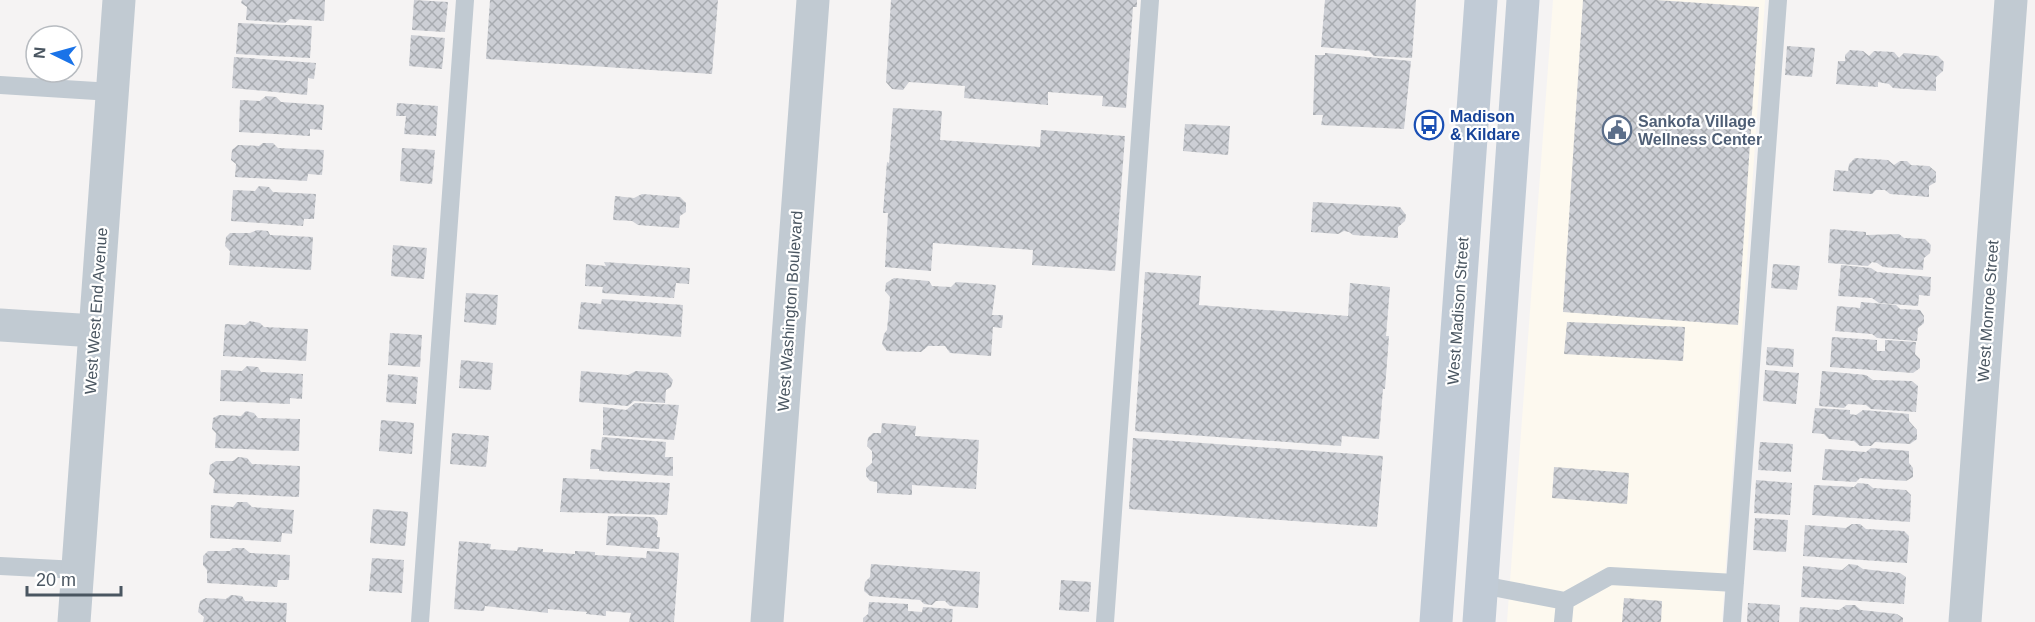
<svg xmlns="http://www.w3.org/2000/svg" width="2035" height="622" font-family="Arial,sans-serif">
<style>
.commercial{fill:#fdf9ef}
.building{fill:url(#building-cross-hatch)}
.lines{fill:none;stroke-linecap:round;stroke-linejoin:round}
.service{stroke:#c1cad2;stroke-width:18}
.minor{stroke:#c1cad2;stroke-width:33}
.tertiary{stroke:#c1cad2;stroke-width:33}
.secondary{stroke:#c1cbd6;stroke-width:33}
.labels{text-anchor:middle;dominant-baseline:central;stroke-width:4.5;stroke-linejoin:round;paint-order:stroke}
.transit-label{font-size:16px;font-weight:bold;fill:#164399;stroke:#fff;text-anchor:start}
.service-label{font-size:16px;font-weight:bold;fill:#4e5e75;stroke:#fff;text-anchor:start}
.street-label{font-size:16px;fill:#4a5661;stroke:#fff}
</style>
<defs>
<pattern id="building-cross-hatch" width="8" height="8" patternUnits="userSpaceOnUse" patternTransform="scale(1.5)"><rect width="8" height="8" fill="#cdcfd5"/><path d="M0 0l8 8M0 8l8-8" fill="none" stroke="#a8abb0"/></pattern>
</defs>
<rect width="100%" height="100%" fill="#f5f3f3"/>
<path class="commercial" d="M1553,0h212l-43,622h-215z"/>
<path class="building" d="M242,0h83l-1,21 -34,-2 -5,4 -39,-3 1,-13 -6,-4z
M414,0l34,2 -3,30 -33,-2z
M490,0h228l-6,74 -226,-15z
M891,0h246v7h-4l-7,101 -24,-2 1,-10 -55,-4v13l-84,-7 1,-12 -56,-4 -6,8 -11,-1 -6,-7z
M1325,0h91l-4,58 -38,-2 -5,-5 -48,-4z
M1583,0h73l103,7 -21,318 -175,-13z
M238,23l74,3 -2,32 -74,-4z
M411,35l34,3 -3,31 -33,-3z
M1787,46l28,2 -3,29 -27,-2z
M1850,50l13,1 6,5 5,-5 20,1 5,6 5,-5 34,3 6,6 -1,9 -7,6v14l-43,-3 -4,-4 -11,-2v5l-42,-3 2,-23h7v-6z
M1325,53l86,8 -7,68 -83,-4 2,-10h-10l2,-60h10z
M234,57l82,6 -2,16 -6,-1 -1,17 -75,-7z
M266,96l10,1 5,5 43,3 -2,25 -12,-1v7l-71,-4 1,-32 20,1z
M397,103l41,3 -2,30 -32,-2 2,-18h-10z
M893,108l49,3 -2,29 100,7 1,-17 84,6 -10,135 -83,-6 1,-15 -100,-7 -2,28 -46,-4 3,-54h-5l4,-51 2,1z
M1185,124l45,2 -2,29 -45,-4z
M263,143h10l5,5 46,2 -2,25 -14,-1 -1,7 -72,-4 1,-13 -5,-4 1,-10 6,-5 21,1z
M402,148l33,2 -3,34 -32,-3z
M1855,158l33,2 6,5 6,-4h7l4,4 18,1 7,6v10l-7,4v11l-39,-3 -5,-4h-9l-4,4 -39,-3 2,-21 13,1 1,-7z
M259,186l10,1 4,5 43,2 -2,25h-10l-1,7 -72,-5 2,-31 22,1z
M642,194l38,3 6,6v9l-6,4 -1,12 -41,-3 -6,-4 -19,-1 2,-24 19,2z
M1313,202l87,5 6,8 -1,6 -7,6v11l-45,-3 -4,-3 -5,-1 -6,3 -27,-2z
M1830,229l36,3v3l33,-1 5,4 21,1 6,6 -1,8 -6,5 -1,12 -40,-3 -6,-4 -5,-1 -4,4 -40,-3z
M257,230l11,1 2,4 43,2 -2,33 -82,-5 1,-14 -5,-5 1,-9 4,-4h20z
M393,245l34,3 -3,31 -33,-3z
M604,262l86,6 -1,16 -13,-1 -2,15 -72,-5 1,-6 -18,-1 1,-22 20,2z
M1773,264l27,2 -3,24 -26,-2z
M1841,265l30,3 6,4 54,5 -1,19 -11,-1 -1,11 -39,-3 -7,-5 -34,-2z
M1145,272l56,4 -2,29 149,11 2,-33 40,4 -4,49h3l-4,53h-2l-4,50 -37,-3 -1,10 -206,-15z
M894,278l35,3 3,5 19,1 5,-5 40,3 -4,30h11l-1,13 -9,-1 -2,29 -41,-3 -5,-7h-17l-7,6 -34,-1 -5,-7 2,-10 3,-4 3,-33 -5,-6 1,-8z
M466,293l32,2 -2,30 -32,-3z
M602,299l81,6 -2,32 -103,-8 3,-27 20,2z
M1861,302l35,3 4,4 20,1 4,6v7l-6,5 -1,13 -40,-3 -5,-4 -37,-3 2,-25 23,2z
M250,321l10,2 4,4 44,2 -2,32 -83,-5 2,-32 20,1z
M1567,322l118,5 -2,34 -119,-7z
M390,333l32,2 -2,32 -32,-2z
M1832,337l45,3v11h8v-11l31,2 -1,12 5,5v9l-7,5 -83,-6z
M1767,347l27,2 -1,18 -27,-2z
M461,360l32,3 -2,27 -32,-2z
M247,366l11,1 3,5 42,2 -1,25 -12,-1v6l-70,-3 1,-31 21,1z
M1765,370l34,3 -3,31 -33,-3z
M581,371l47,4 8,-4 31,2 6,7 -2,7 -5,3 -1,13 -31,-2 -6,5 -49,-4z
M1822,371l44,4 7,5 39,1 6,5 -2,26 -45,-3 -5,-4 -18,-1 -4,4 -25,-2z
M388,374l30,3 -2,27 -30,-2z
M635,403l44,2 -5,35 -71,-5v-28l23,3z
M1815,408l35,2v4l6,1 7,-5 46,4v7l8,9v9l-7,5 -35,-2 -4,4h-11l-6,-5 -25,-2 -5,-5 -12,-1z
M246,411l8,2 4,5 42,1 -1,32 -84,-3 1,-15 -4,-4 1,-11 6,-3 22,1z
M381,420l33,3 -2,31 -33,-3z
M882,423l34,3 -1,10 64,4 -3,49 -64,-4v10l-35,-2v-11l-7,-1 -4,-5v-8l6,-5v-12l-5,-5 1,-8 5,-5h8z
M452,433l37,3 -3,31 -36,-3z
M602,437l64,5 -1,15h8v19l-74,-5v-2h-9l1,-20 10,1z
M1133,438l250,18 -6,71 -248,-18z
M1760,442l33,2 -2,28 -33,-2z
M1871,448l38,3v12l4,5v9l-7,4 -46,-3 -4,4 -34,-2 3,-31 41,3z
M238,457l9,1 5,6 48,2 -1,31 -86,-4 2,-13 -6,-6 1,-9 6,-4h17z
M1554,467l75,6 -2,31 -75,-6z
M563,478l107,5 -3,32 -107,-3z
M1756,480l36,3 -2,32 -36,-2z
M1858,483l10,1 5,4 33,2 5,5 -1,27 -98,-7 2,-30 40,2z
M237,502h10l5,5 42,3 -2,24 -10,-1 -1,9 -71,-4 1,-33 22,2z
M373,509l35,3 -3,34 -35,-3z
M608,516l46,1 4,5 -1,15h3l-1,12 -53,-4z
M1755,518l33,2 -2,32 -33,-2z
M1852,524h8l6,5 38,2 5,5 -2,27 -104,-7 2,-31 41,3z
M459,541l32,3 -1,5 27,2 1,-4 25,2v3l32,2v-3l20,1v3l51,3 1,-7 32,2 -5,69h-45l2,-9 -25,-2v5l-20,-2 1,-2 -39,-3v4l-63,-7 -1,5 -30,-2z
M233,548h11l6,5 40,2 -1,25h-11l-1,7 -70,-4v-13l-4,-5v-9l5,-5h22z
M372,558l32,2 -2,33 -33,-2z
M871,564l109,8 -2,36 -28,-2 -5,-5h-9l-4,4 -8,-1 -4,-4 -50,-4 -6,-5 1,-9 5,-5z
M1849,564l8,1 6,4 37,4 6,4 -2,27 -103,-7 2,-31 39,4z
M1061,580l30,2 -2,30 -30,-2z
M231,595l11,1 3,5 42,2 -1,19h-83l1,-5 -6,-5 2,-11 6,-3 20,1z
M1624,598l38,3 -1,21h-39z
M869,602l39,2v7l14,1 1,-5 30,2 -1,13h-89v-4l5,-4z
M1748,603l32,2 -1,17h-32z
M1846,605h9l6,5 36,4 6,4v4h-104l1,-15 39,3z"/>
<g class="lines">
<path class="service" d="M0,85l112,7
M0,566l78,4
M1482,585l83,16 -2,21
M1565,601l45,-25 125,7
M420,622l45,-622
M1105,622l45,-622
M1732,622l46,-622"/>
<path class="minor" d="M0,325l95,6
M74,622l45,-622
M1965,622l46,-622"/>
<path class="tertiary" d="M767,622l46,-622"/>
<path class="secondary" d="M1436,622l45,-622
M1479,622l44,-622"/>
</g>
<defs>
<g id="bus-ring" transform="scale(1.5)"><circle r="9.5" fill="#fff" stroke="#1a4fb4" stroke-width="1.5"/><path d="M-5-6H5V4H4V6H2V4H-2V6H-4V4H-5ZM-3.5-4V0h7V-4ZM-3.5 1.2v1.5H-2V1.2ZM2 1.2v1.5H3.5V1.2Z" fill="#1a4fb4"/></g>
<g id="civic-ring" transform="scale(1.5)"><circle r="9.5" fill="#fff" stroke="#5c6f8a" stroke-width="1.5"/><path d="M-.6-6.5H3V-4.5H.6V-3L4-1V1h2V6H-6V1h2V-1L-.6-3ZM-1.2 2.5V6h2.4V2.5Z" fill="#5c6f8a"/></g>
</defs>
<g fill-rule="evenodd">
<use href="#bus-ring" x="1429" y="125"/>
<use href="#civic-ring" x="1617" y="130"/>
</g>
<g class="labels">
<g class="transit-label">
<text x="1450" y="116">Madison<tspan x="1450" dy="18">&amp; Kildare</tspan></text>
</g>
<g class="service-label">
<text x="1638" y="121">Sankofa Village<tspan x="1638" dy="18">Wellness Center</tspan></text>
</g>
<g class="street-label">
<text transform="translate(96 311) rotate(-86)">West West End Avenue</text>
<text transform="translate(790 311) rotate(-86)">West Washington Boulevard</text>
<text transform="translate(1458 311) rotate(-86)">West Madison Street</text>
<text transform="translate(1988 311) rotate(-86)">West Monroe Street</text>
</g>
</g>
<g transform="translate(54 54) rotate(275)"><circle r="28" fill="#ffffff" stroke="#b7bbc0" stroke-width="1.5"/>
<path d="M0-4.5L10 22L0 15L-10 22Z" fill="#1a73e8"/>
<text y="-9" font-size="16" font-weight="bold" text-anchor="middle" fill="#4a5661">N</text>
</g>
<path d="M27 586v9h94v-9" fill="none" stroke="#4a5661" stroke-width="3"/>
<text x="36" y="586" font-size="18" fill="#4a5661" stroke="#ffffff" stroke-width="4.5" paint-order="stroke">20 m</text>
</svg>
